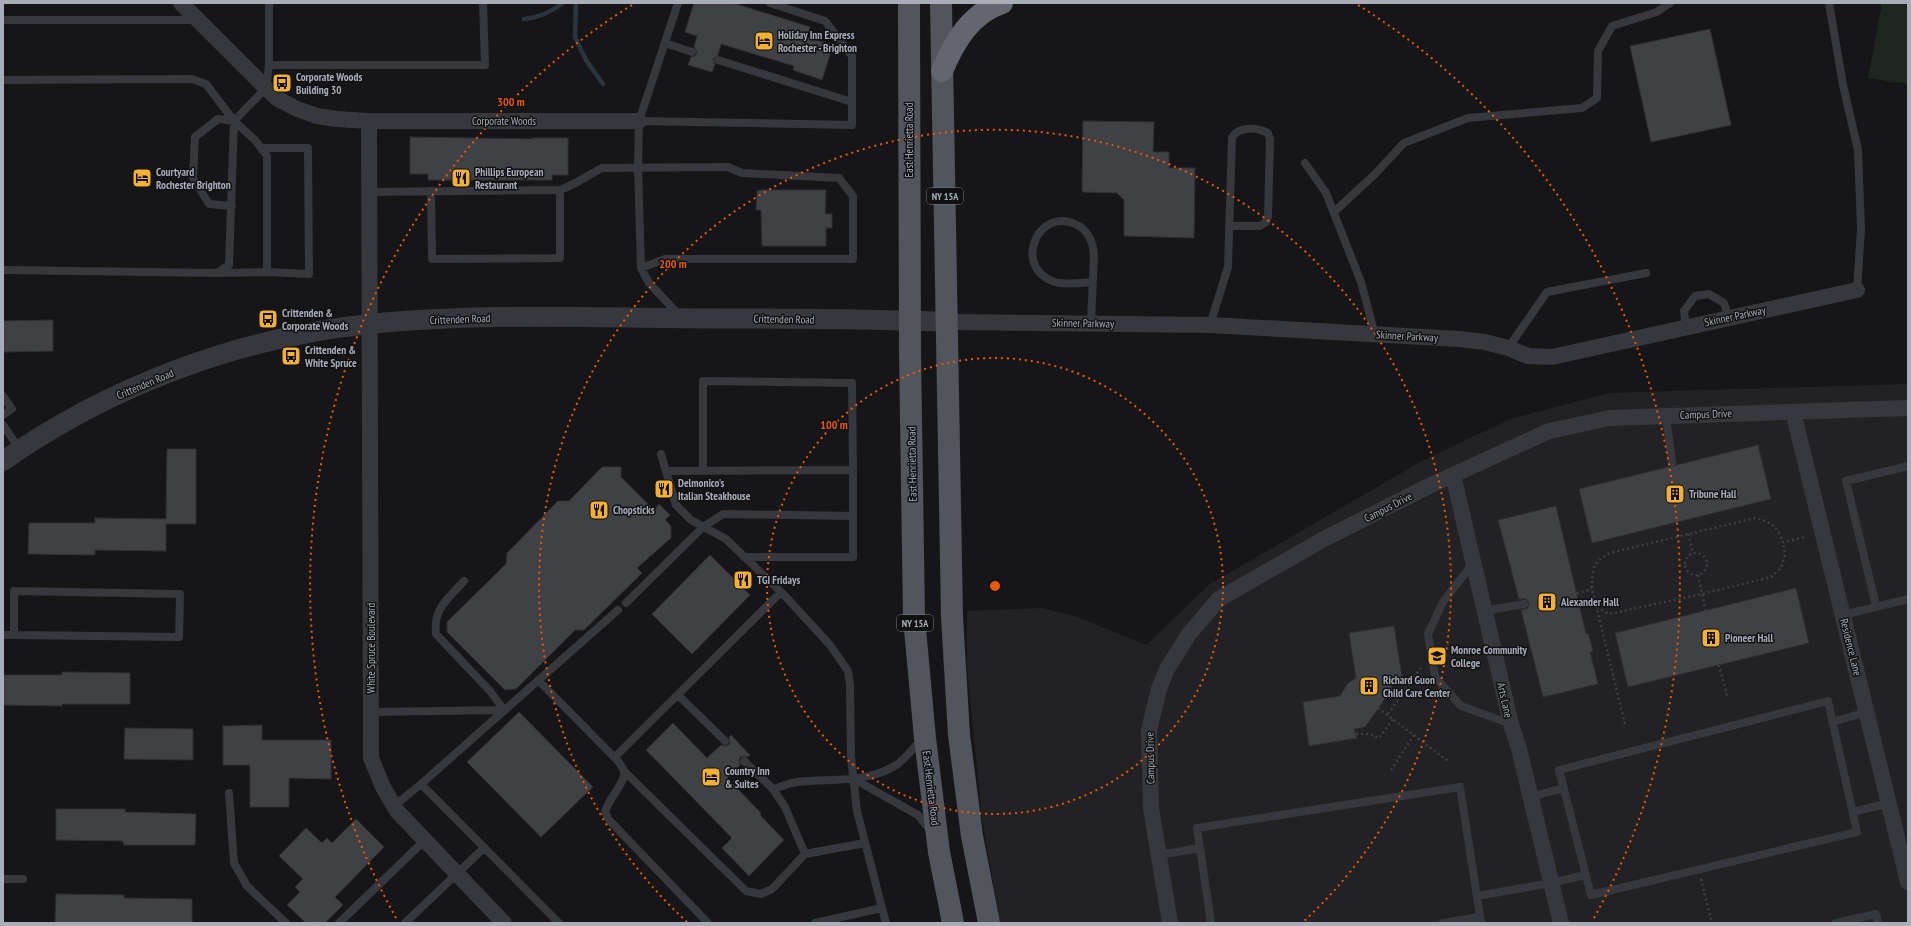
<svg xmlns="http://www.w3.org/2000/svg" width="1911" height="926" font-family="'PT Sans Narrow',sans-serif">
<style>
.built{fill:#222225}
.green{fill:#1e261f}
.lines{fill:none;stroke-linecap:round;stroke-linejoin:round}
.stream{stroke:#2c353c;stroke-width:4.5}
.building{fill:#404145;stroke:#303034}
.path{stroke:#3d3f44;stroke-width:2.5;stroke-dasharray:2 3;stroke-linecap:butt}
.service{stroke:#37383d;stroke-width:8}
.minor{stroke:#37383d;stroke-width:16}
.tertiary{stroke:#37383d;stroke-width:20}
.primary{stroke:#53555c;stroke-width:22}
.motorway{stroke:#63666e;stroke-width:22}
.ring{fill:none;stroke:#e8590c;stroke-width:2;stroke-dasharray:2 4}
.labels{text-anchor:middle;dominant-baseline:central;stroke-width:3;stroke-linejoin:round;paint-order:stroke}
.shield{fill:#111113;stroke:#7b7e86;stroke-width:1}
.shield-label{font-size:10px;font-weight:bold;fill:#a8adb8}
.poi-label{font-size:11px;font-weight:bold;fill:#a8adb8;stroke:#111113;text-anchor:start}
.street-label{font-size:11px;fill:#a8adb8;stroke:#111113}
.centre{fill:#e8590c;stroke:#111113;stroke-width:2}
.ring-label{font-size:12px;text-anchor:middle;font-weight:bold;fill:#e8590c;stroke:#111113;stroke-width:3;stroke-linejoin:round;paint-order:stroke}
</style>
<rect width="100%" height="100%" fill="#161618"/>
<path class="built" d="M1908,384v539h-908l-18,-105 -15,-150v-57l75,-3 36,9 68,28 64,-61 210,-122 90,-43 100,-26z"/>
<path class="green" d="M1882,3h26v81l-40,-6z"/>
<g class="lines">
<path class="stream" d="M576,3l-1,34 11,23 17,24
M524,19c15,-1 27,-7 39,-16"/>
</g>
<path class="building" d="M694,3h39l77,24 -3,10 26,8 -11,35 -29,-10 1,-4 -73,-22 -3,11 -5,4 2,5 -3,8 -24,-7 3,-8 4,-1 2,-3 -3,-6 3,-11 -12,-4z
M1710,29l21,96 -80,17 -21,-96z
M1083,121l71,1 -1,30h16v16h26l-1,70 -70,-2v-36l-7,-7 -35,-1z
M410,137l122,2v-1h36v37h-16v5h-124v-6h-18z
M761,190h65l-1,24h7v14h-6v18h-64l-1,-36h-5l1,-19z
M53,320v31l-50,1v-31z
M1758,445l13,54 -179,44 -13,-54z
M167,449h29v75h-30v27l-71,-1v5l-67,-1 1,-31h66v-5l71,1z
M602,467h19v10l33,33 5,-6 11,11 -5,5 6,6v12l-34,30 5,5 -58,57h-9l-59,59 -11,1 -58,-58v-10l59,-58 1,-11 51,-52h11z
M1556,506l30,128 2,-1 5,18 -3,1 8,32 -55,13 -22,-87 7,-2 1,-5 -3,-4h-7l-21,-79z
M710,555l40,40 -58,59 -40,-40z
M1796,588l13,55 -181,44 -13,-54z
M1394,626l8,51 -12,2 2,10 -27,38 -11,2 3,9 -48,8 -6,-44 37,-6 8,-13 8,-5 -7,-45z
M62,672l68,1v31h-68v2l-59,-1v-30h59z
M519,712l74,75 -52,50 -74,-75z
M673,723l34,35 14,-13 3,1 5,-1 1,-3 -1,-5 2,-2 19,20 -2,2 -3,-1 -5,1 -1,3 1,5 -13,13 34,35 -1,2 24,25 -35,36 -27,-28 10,-10 -86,-88z
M262,725v15h69v39l-42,-1v29h-39v-42h-27v-39z
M125,728l68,1v31l-69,-1z
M56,809h69v3l71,2 -1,31h-71l-1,-4 -67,-1z
M356,819l28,28 -49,50 8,8 -18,18h-19l-19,-18 13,-13 -5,-5 8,-8 -24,-23 27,-28 16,15 5,-5 5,5z
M56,894l68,1v3l68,1v24h-137z"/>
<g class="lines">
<path class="path" d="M1688,534l5,19
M1685 564a11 11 0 1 1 22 0a11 11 0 1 1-22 0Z
M1698,575l9,42
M1572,595l20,-6
M1597,607l12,7 93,-20 69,-17 10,-9 4,-13 -2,-13
M1717,660l11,38
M1391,684l19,-2
M1378,708l70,53
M1388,714l34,-48
M1625,724l-33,-135c0,-20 0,-26 18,-36l145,-35c16,4 22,8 28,24l22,-5
M1356,734h14l9,4 14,-19
M1391,770l23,-35
M1701,879l11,44"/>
<path class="service" d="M678,3l-39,118 -1,46 3,101 8,15 31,33
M1829,3l14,82 15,65 3,79 -4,61
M3,20h193
M665,43l27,9
M718,60l134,42
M269,65h216l-2,-62
M3,80l189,-1 14,5 28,37 21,19 12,16v116l42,2 -1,-126h-47
M234,121l32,-33 3,-23v-62
M639,121l213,4v-69l-27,-35 -55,-18
M1305,163l21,30 35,89 14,53
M431,191l1,68 128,-1v-68
M370,192l190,-2c15,-5 28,-15 42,-22l126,-1 14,6 97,5 14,18v63h-188l-24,9
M1334,212l40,-37 30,-32 64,-25 114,-10 15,-10 1,-47 14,-25 45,-14 13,-9
M3,270l214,3 12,-8 5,-144 -16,-2 -23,18 -2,41 16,26 23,2
M218,273l49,-1
M1091,323l3,-68c-1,-13 -5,-24 -17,-30 -40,-20 -65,44 -22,57 11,3 25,1 37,0
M1210,325l18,-58 4,-129c6,-12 25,-11 36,-5l2,6 -2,77 -2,6 -6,4h-30
M1686,327l-2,-16 11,-15 14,-2 15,9 5,15
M1508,348l39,-56 99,-19
M3,396l9,13 -9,6
M1666,416l6,46
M3,425l17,25
M661,454l15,51 15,15 35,19 59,57 45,49 18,26 2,14 1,72 6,54 25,97
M666,471l187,-1 -1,-87 -149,-2v89
M853,516v-46
M1473,563l-30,39 -15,32 7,43 26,29 50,18
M626,603l77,-76 20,-13 130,2v41h-109
M1876,606l-30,-125 62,-15
M1484,611l40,-7
M1843,615l65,-16
M3,635h11l165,2 1,-43 -166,-3v44
M538,680l80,81 7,11c-3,17 -15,23 -20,40l4,8 99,103
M678,695l47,46
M1828,701l29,131 -266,63 -32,-125z
M372,712l132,-2 -14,-19 -54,-57c-3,-26 12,-35 28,-53
M1832,722l35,-10
M615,757l166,-165
M744,761l29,28 12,18 20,47
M625,772l121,119 15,3 11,-5 33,-35 60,-11
M854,779l64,36 12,15
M421,784l197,-174
M773,789c8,-2 16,-6 24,-7 33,-4 69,2 99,-17 10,-6 17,-18 26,-25
M229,793l5,70 13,23 39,37
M1530,797l34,-9
M394,806l27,-22 138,139
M1853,812l36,-9
M1200,848l11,75
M1159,855l41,-7 -3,-20 263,-41 21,136
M3,879h20
M1477,896l74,-13 34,-8
M339,923l86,-83
M405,923l79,-75
M815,923l67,-15 4,15
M1443,923l37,-6
M1836,923l40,-9 2,9"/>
<path class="minor" d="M181,3l85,85 12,11 19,10 20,7 19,3 33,2h270
M369,121l2,637 12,29 14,24 107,112
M946,322l264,3 249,14 26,3 23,6 20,8 24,1 305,-67
M1793,412l115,470
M1453,475l58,249 8,25 42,174
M1170,923l-19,-115 -2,-78 10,-41 8,-20 22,-35 30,-35 105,-60 103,-52 122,-56 61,-13 298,-10"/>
<path class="tertiary" d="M3,461c107,-75 237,-124 367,-137 99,-10 199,-7 298,-6 93,1 186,0 278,4"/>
<path class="primary" d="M909,3l1,349 4,266 11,120 14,114 14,71
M941,3l11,614 7,118 13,101 17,87"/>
<path class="motorway" d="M942,71c12,-29 29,-58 60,-68"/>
</g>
<g class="ring">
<circle cx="995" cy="586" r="228"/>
<path d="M687 922A456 456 0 1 1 1303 922"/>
<path d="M396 918A685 685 0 0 1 632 5M1358 5A685 685 0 0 1 1594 918"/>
</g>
<defs>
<g id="hotel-square" transform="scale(1)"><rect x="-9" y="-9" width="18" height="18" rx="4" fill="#f2b134" stroke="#111113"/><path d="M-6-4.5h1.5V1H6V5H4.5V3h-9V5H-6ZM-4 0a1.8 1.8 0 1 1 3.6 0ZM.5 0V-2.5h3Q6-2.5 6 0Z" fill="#111"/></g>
<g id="bus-square" transform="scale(1)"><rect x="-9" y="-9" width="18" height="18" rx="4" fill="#f2b134" stroke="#111113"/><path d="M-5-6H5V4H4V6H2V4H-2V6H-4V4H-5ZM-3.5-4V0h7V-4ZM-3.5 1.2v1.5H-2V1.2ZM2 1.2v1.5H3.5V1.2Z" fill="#111"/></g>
<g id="restaurant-square" transform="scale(1)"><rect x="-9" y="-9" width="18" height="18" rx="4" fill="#f2b134" stroke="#111113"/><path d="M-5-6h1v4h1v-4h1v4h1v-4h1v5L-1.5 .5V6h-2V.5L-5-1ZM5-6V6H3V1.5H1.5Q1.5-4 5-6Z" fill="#111"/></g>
<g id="building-square" transform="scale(1)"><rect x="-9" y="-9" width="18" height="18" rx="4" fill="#f2b134" stroke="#111113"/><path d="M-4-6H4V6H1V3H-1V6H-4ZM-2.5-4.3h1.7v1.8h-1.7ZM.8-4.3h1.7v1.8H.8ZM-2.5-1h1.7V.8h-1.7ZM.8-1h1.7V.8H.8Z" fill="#111"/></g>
<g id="university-square" transform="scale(1)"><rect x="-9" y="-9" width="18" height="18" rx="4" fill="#f2b134" stroke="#111113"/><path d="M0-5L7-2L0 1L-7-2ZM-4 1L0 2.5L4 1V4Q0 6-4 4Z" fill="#111"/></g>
</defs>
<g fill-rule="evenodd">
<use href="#hotel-square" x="764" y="41"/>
<use href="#bus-square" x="282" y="83"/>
<use href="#hotel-square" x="142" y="178"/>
<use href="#restaurant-square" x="461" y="178"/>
<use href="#bus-square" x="268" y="319"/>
<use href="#bus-square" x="291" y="356"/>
<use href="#restaurant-square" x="664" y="489"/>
<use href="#building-square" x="1675" y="494"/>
<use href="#restaurant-square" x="599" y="510"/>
<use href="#restaurant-square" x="743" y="580"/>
<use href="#building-square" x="1547" y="602"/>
<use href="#building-square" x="1711" y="638"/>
<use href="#university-square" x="1437" y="656"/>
<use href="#building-square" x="1369" y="686"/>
<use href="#hotel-square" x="711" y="777"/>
</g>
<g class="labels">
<g class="shield">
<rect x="927" y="188" width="36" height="16" rx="3"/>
<rect x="897" y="615" width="36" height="16" rx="3"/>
</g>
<g class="shield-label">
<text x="945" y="196">NY 15A</text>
<text x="915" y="623">NY 15A</text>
</g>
<g class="poi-label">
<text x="778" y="35">Holiday Inn Express<tspan x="778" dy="13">Rochester - Brighton</tspan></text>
<text x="296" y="77">Corporate Woods<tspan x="296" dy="13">Building 30</tspan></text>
<text x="156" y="172">Courtyard<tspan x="156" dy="13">Rochester Brighton</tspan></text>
<text x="475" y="172">Phillips European<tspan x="475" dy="13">Restaurant</tspan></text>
<text x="282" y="313">Crittenden &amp;<tspan x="282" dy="13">Corporate Woods</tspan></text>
<text x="305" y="350">Crittenden &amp;<tspan x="305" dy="13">White Spruce</tspan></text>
<text x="678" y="483">Delmonico's<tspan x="678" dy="13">Italian Steakhouse</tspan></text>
<text x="1689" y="494">Tribune Hall</text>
<text x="613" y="510">Chopsticks</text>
<text x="757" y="580">TGI Fridays</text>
<text x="1561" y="602">Alexander Hall</text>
<text x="1725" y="638">Pioneer Hall</text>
<text x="1451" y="650">Monroe Community<tspan x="1451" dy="13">College</tspan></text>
<text x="1383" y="680">Richard Guon<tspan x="1383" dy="13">Child Care Center</tspan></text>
<text x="725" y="771">Country Inn<tspan x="725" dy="13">&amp; Suites</tspan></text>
</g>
<g class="street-label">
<text x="504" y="121">Corporate Woods</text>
<text transform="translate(909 140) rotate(-90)">East Henrietta Road</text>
<text transform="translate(1735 316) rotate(-12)">Skinner Parkway</text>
<text transform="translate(460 319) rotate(-2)">Crittenden Road</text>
<text transform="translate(784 319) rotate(1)">Crittenden Road</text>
<text transform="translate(1083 323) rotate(1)">Skinner Parkway</text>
<text transform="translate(1407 336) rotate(3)">Skinner Parkway</text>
<text transform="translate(145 384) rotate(-23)">Crittenden Road</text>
<text transform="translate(1706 414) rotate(-2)">Campus Drive</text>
<text transform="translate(912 464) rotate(-91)">East Henrietta Road</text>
<text transform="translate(1388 507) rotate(-27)">Campus Drive</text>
<text transform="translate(1851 647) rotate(76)">Residence Lane</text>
<text transform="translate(371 648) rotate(-90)">White Spruce Boulevard</text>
<text transform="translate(1505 700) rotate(77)">Arts Lane</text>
<text transform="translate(1150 758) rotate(-91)">Campus Drive</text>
<text transform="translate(931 788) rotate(83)">East Henrietta Road</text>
</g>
</g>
<circle cx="995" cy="586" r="6" class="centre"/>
<g class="ring-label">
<text x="511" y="106">300 m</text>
<text x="673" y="268">200 m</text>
<text x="834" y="429">100 m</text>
</g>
<rect width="1911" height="926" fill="none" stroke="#a8adb8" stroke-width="8"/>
</svg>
